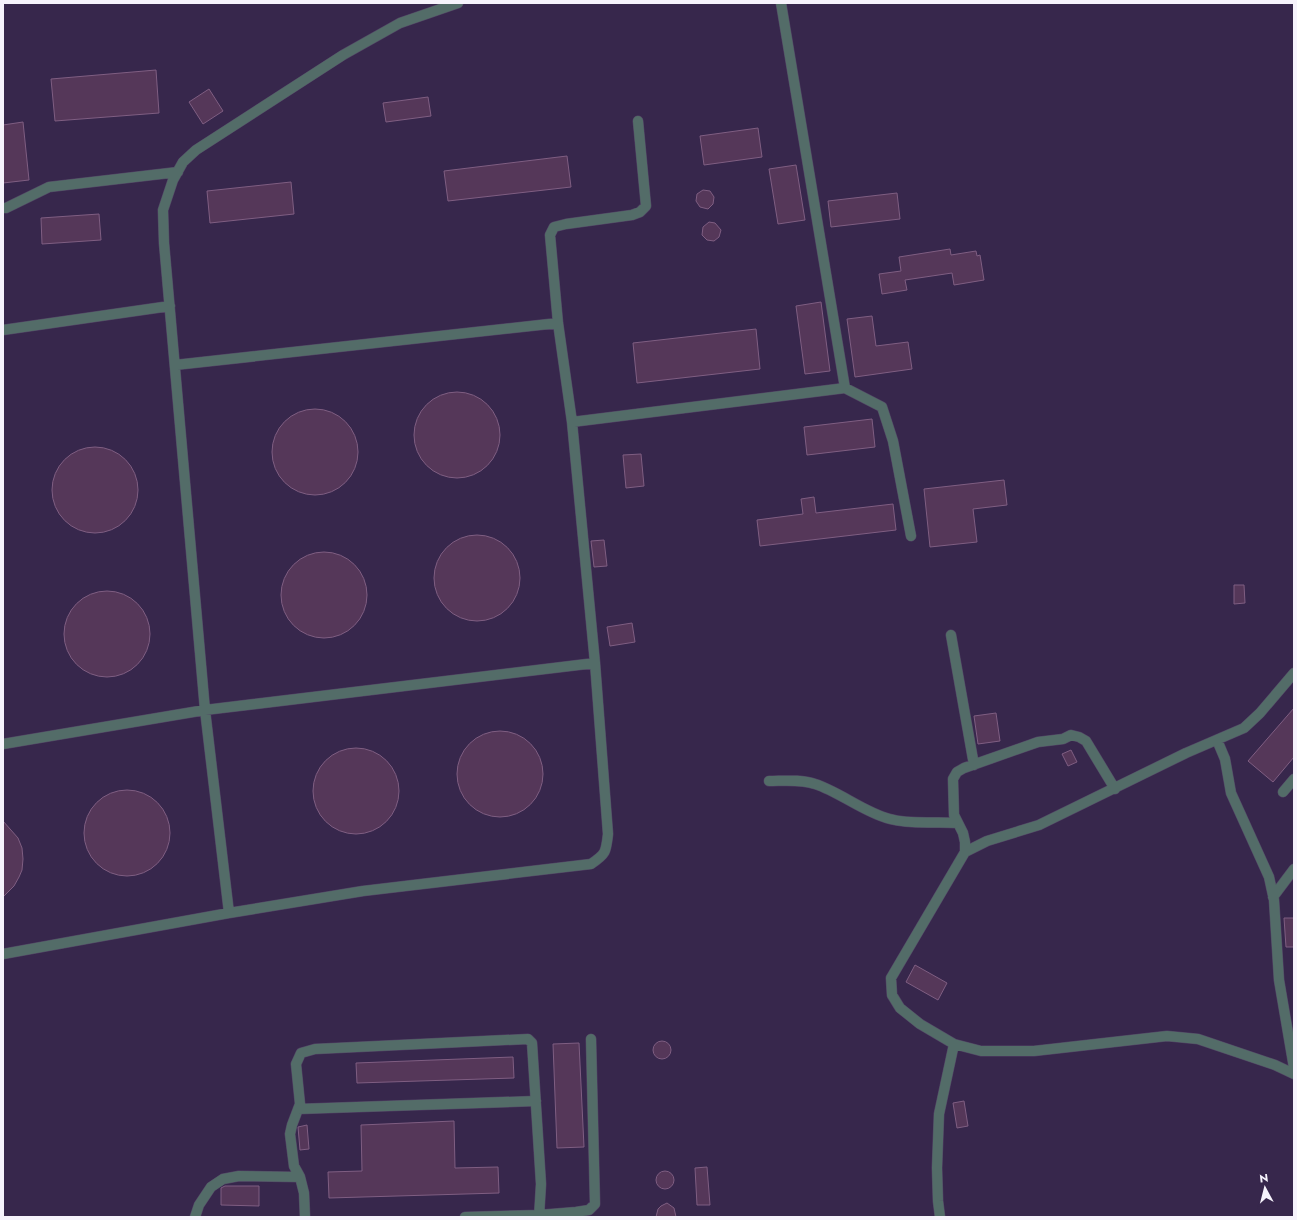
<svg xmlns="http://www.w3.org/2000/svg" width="1297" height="1220" font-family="Jost,sans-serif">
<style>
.building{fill:#553759;stroke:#7f5e82}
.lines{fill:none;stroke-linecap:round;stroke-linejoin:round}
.minor-casing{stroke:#524465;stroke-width:11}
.minor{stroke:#536c68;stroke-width:10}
</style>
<rect width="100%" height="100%" fill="#37274c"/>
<path class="building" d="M156,70l3,43 -104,8 -4,-42z
M209,89l14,22 -20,13 -14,-22z
M428,97l3,19 -45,6 -3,-19z
M23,122l6,58 -26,3v-58z
M758,128l4,29 -58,8 -4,-29z
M567,156l4,31 -123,14 -4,-30z
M796,165l9,55 -27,4 -9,-55z
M291,182l3,32 -84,9 -3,-32z
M703,190l7,1 4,6 -1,7 -5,5 -8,-2 -4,-6 1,-7z
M897,193l3,26 -69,8 -3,-26z
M99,214l2,26 -59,4 -1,-26z
M709,222l6,1 6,7 -2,7 -5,4 -7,-1 -5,-5 1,-8z
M950,249l1,6 25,-4 1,5 3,-1 4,25 -30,5 -2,-12 -47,7 2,10 -25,4 -3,-20 22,-3 -2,-14z
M821,302l9,69 -25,3 -9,-68z
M872,316l4,30 32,-4 4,27 -57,8 -8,-58z
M756,329l4,40 -123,14 -4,-40z
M414 435a43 43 0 1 1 86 0a43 43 0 1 1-86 0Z
M272 452a43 43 0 1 1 86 0a43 43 0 1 1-86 0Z
M872,419l3,28 -68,8 -3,-28z
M52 490a43 43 0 1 1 86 0a43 43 0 1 1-86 0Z
M641,454l3,32 -18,2 -3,-33z
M1004,480l3,25 -34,4 4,33 -47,5 -6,-58z
M814,497l2,16 77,-9 3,26 -136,16 -3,-26 46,-6 -2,-15z
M434 578a43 43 0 1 1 86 0a43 43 0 1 1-86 0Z
M604,540l3,26 -13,1 -3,-26z
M281 595a43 43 0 1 1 86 0a43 43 0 1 1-86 0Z
M1234,585h10l1,18 -11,1z
M64 634a43 43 0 1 1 86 0a43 43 0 1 1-86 0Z
M632,623l3,19 -25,4 -3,-19z
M1294,708v49l-21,25 -25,-21z
M996,713l4,28 -22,3 -4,-28z
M457 774a43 43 0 1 1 86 0a43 43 0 1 1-86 0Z
M313 791a43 43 0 1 1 86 0a43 43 0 1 1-86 0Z
M1071,750l6,12 -9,4 -6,-12z
M84 833a43 43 0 1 1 86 0a43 43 0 1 1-86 0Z
M3,821l15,17 4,10 1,11 -1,11 -3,7 -5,9 -11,11z
M1284,918h10v29h-8z
M915,965l32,18 -9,17 -32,-18z
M653 1050a9 9 0 1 1 18 0a9 9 0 1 1-18 0Z
M579,1043l5,104 -27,1 -4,-104z
M513,1057l1,21 -157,5 -1,-20z
M964,1101l4,25 -11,2 -4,-25z
M454,1121l1,47 43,-1 1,26 -170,5 -1,-26 34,-1 -1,-46z
M307,1125l2,24 -9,1 -2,-23z
M707,1167l3,38h-13l-2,-37z
M656 1180a9 9 0 1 1 18 0a9 9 0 1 1-18 0Z
M225,1186h34v20l-38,-1v-17z
M667,1203l7,5 2,9h-20l2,-8 3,-3z"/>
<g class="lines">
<g class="minor-casing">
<path id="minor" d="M781,3l64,385 37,19 11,34 18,95
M3,208h3l43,-21 129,-15
M3,330l167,-24
M175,365l383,-42
M572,422l273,-34
M951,635l23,130
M1217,740l8,19 6,34 38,84 5,23 5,80 15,88
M3,744l202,-34 390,-47
M769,781c14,0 32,-2 46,3 25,8 50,29 75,35 21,6 46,2 68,4
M1115,789l-29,-48 -7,-4 -8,-2 -8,4 -25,3 -74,26 -7,4 -4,7 1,36 9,18 2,9v10l-74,126 1,17 8,13 20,16 34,20 27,7h53l133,-15 31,3 77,26 19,9
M1283,792l11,-13
M965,852l22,-11 52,-16 147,-72 58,-25 16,-15 34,-40
M1273,897l21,-28
M229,913l-24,-203 -41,-467 -1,-33 10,-30 10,-18 13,-12 147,-95 57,-32 58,-20
M3,954l226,-41 134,-22 228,-27c15,-10 15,-12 17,-30l-13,-171 -23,-241 -14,-99 -8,-88 4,-8 12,-3 66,-9 8,-3 6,-6 -8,-85
M298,1109l238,-8
M195,1217l4,-12 12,-18 12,-8 16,-3 61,1
M305,1217l-1,-24 -4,-16 -6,-11 -4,-32 2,-9 8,-21 -4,-40 5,-11 14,-4 213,-10 4,4 9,141 -2,33
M465,1217l74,-2 37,-3 13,-2 6,-6 -4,-165
M940,1217l-2,-16 -1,-33 2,-54 15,-70"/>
</g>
<use href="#minor" class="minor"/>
</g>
<rect width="1297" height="1220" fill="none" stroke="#f6f3fc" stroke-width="8"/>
<g transform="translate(1265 1188) rotate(353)" stroke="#37274c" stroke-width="3" paint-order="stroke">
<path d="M0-3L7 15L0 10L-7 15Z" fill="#f6f3fc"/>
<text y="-6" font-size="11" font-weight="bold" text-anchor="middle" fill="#f6f3fc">N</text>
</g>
</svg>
